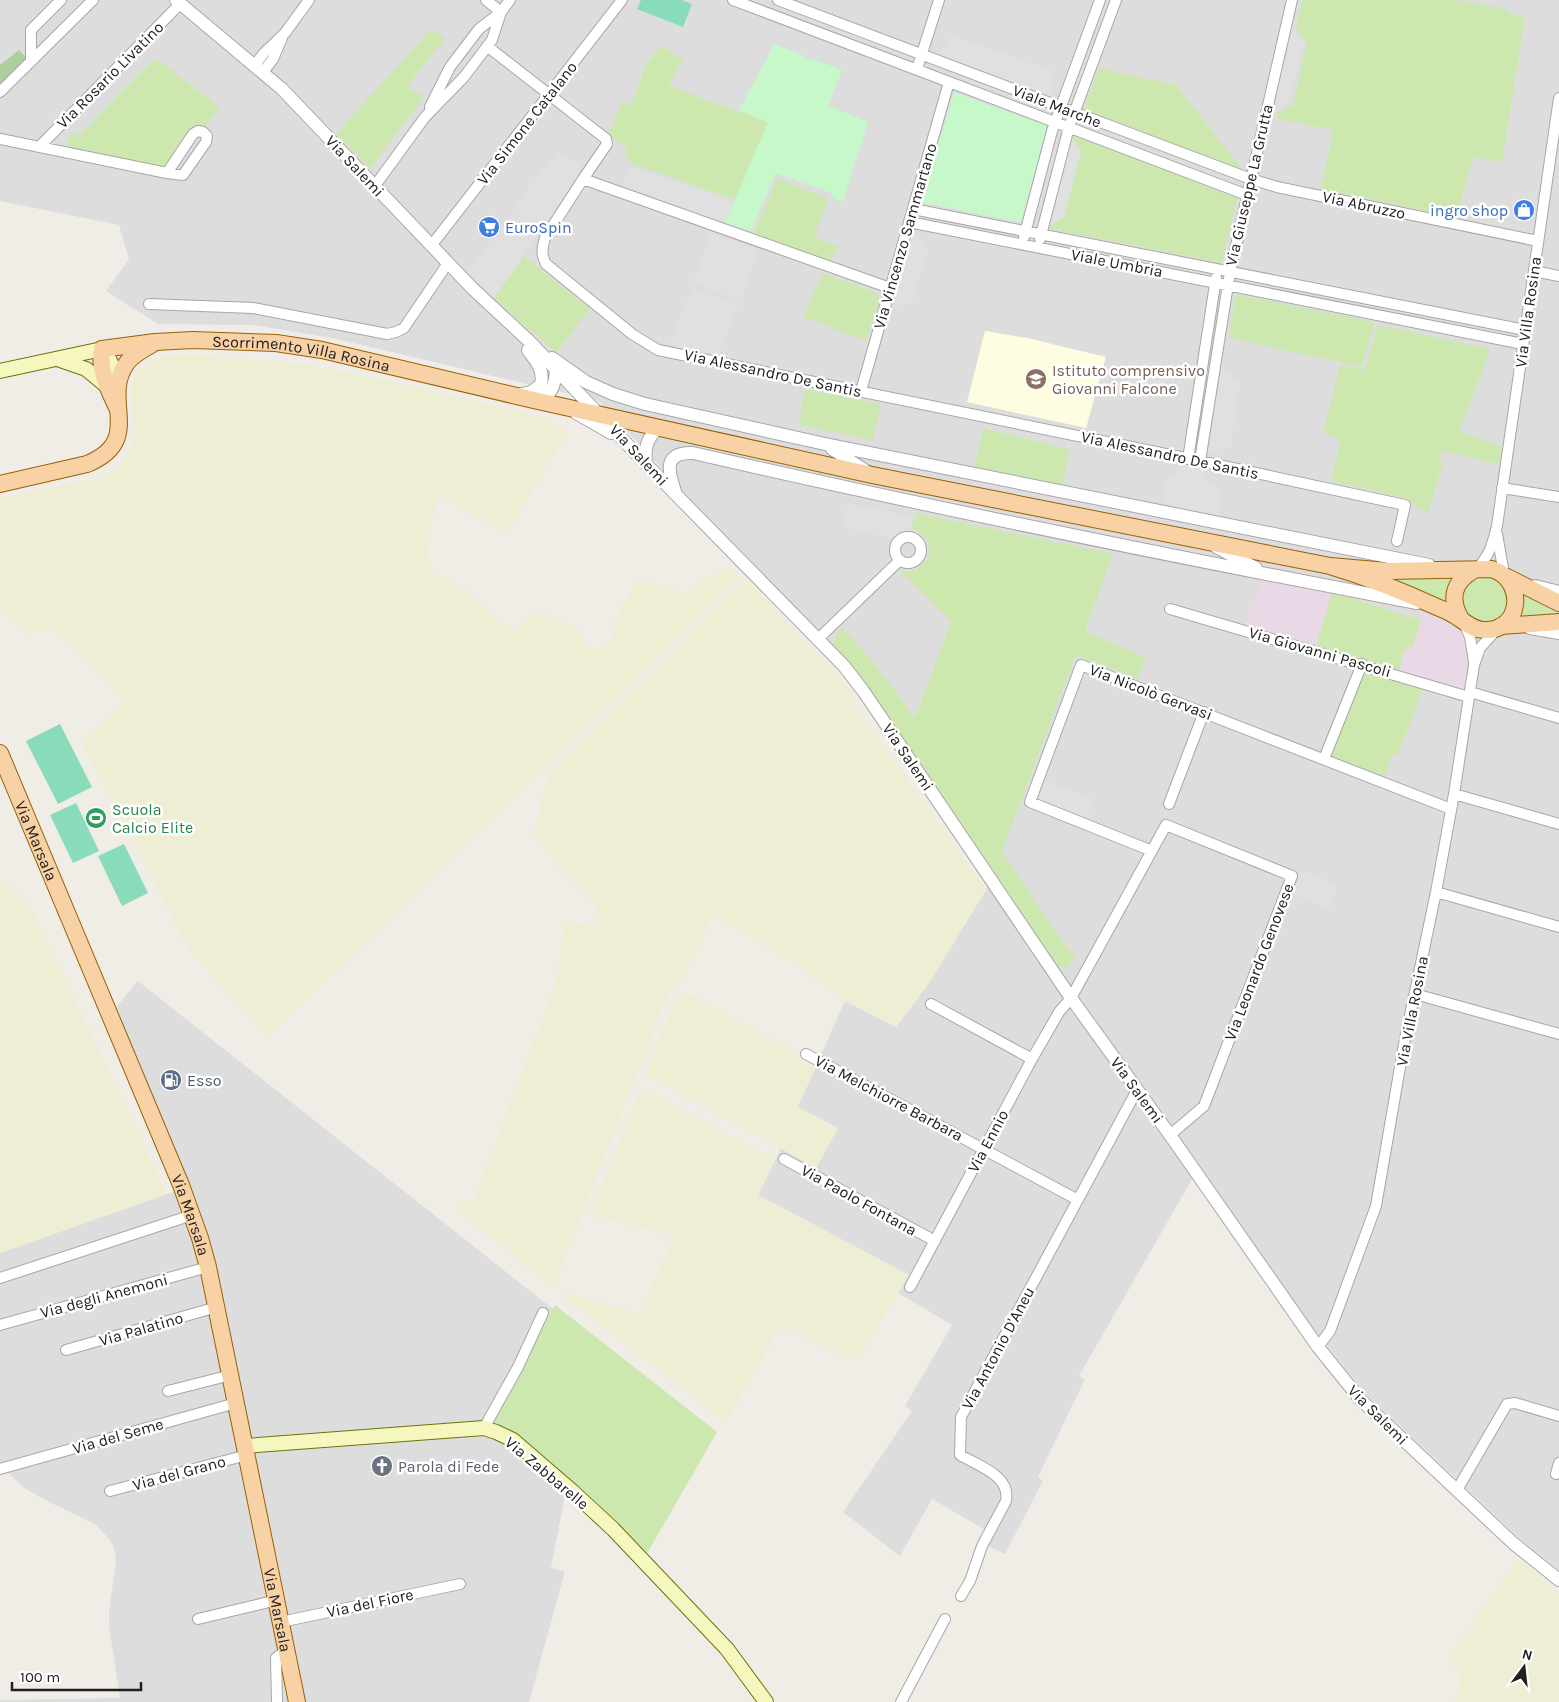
<svg xmlns="http://www.w3.org/2000/svg" width="1559" height="1702" font-family="Karla,sans-serif">
<style>
.residential{fill:#dedddd}
.industrial{fill:#e9d9e6}
.education{fill:#fefde2}
.farmland{fill:#edeed3}
.grass{fill:#cde8af}
.forest{fill:#adce9d}
.park{fill:#c6f8c9}
.pitch{fill:#88dcb9}
.parking{fill:#e0e0e0}
.lines{fill:none;stroke-linecap:round;stroke-linejoin:round}
.minor-casing{stroke:#a7a7a7;stroke-width:12}
.tertiary-casing{stroke:#a7a7a7;stroke-width:14}
.secondary-casing{stroke:#6c7409;stroke-width:16}
.primary-casing{stroke:#966106;stroke-width:18}
.minor{stroke:#fff;stroke-width:10}
.tertiary{stroke:#fff;stroke-width:12}
.secondary{stroke:#f6f7be;stroke-width:14}
.primary{stroke:#f8d1a4;stroke-width:16}
.labels{text-anchor:middle;dominant-baseline:central;stroke-width:5;stroke-linejoin:round;paint-order:stroke}
.street-label{font-size:16px;fill:#202020;stroke:#fff}
.shop-label{font-size:16px;fill:#366cbe;stroke:#fff;text-anchor:end}
.education-label{font-size:16px;fill:#785e54;stroke:#fff;text-anchor:start}
.leisure-label{font-size:16px;fill:#27864d;stroke:#fff;text-anchor:start}
.service-label{font-size:16px;fill:#4e5e75;stroke:#fff;text-anchor:start}
.worship-label{font-size:16px;fill:#5b616d;stroke:#fff;text-anchor:start}
</style>
<rect width="100%" height="100%" fill="#f0ede7"/>
<path class="residential" d="M0,0h1559v1570l-42,-34 -151,-142 -54,-67 -113,-160 -120,209 6,3 -47,98 5,4 -38,73 -17,-8 6,-11 -62,-36 -32,57 -57,-44 69,-101 -7,-5 47,-81 -54,-32 11,-18 -151,-80 23,-47 35,20 22,-40 -40,-21 47,-106 51,26 33,-44 57,-93 8,-18 -106,-156 -34,-46 -19,-22 -150,-154 -86,-93 -267,-63 -78,-13 -96,-1 -52,-33 23,-32 -10,-34 -119,-24z
M138,981l415,328 -63,115 76,66 -15,78 14,3 -36,131h-529v-2l120,-2 -11,-72v-14l7,-52 -2,-12 -5,-9 -14,-15 -46,-22 -25,-14 -15,-14 -9,-12v-209l187,-66 -74,-176z"/>
<path class="industrial" d="M1262,579l70,13 -16,55 -70,-21z
M1424,611l12,2 23,14 7,13 4,16 -4,34 -67,-18 5,-21 9,-5z"/>
<path class="education" d="M985,331l42,7 79,19 -20,71 -119,-26z"/>
<path class="farmland" d="M192,355l112,9 67,13 154,36 17,5 26,14 -62,102 -67,-39 -9,37 -1,17 1,15 6,10 28,15 49,43 20,-17 9,-2 16,6 18,10 12,17 7,2 11,-1 7,-5 2,-22 21,-38 24,2 15,5 11,6 16,-15 23,-12 10,4 6,6 -474,459 -78,-88 -108,-208 41,-37 -1,-8 -65,-65 -8,-1 -18,3 -9,-5 -21,-19v-111l105,-21 12,-8 12,-17 6,-19 -5,-42 3,-13 4,-8 12,-9 19,-5z
M746,579l110,117 -4,6 134,188 -57,93 -33,44 -51,-26 -51,-39 -81,-47 -33,70 -6,2 -7,10 -114,291 -98,-81 7,-7h12l78,-207 6,-22 6,-50 33,6 2,-14 -8,-14 -58,-61 13,-53 7,-16z
M0,878l21,18 12,16 134,282 -167,59z
M687,993l111,60 2,8 5,3h11l-18,43 40,21 -22,40 -171,-94 32,-77 4,-3z
M641,1088l134,72 -17,36 151,79 -48,79 -14,5 -66,-35 -55,98 -162,-125 2,-5 73,23 36,-79 -85,-21z
M1518,1558l41,35v109h-104l6,-26 -13,-17z"/>
<path class="grass" d="M1302,0h152l54,9 -1,4 18,5 -23,144 -29,-5 -16,60 -136,-28 12,-59 -58,-12 1,-4 17,-9 14,-62 -11,-15z
M431,29l14,10 -38,47 17,11 -54,71 -34,-34z
M661,46l22,13 -14,27 99,36 -33,78 -102,-36 -8,-9 3,-6 -21,-15 10,-16 -3,-3 10,-14 7,4 15,-40z
M156,58l63,49 -15,21h-14l-26,40 -93,-19 -4,-9 2,-6 11,1z
M1099,68l77,17 67,85 -159,-61z
M1072,134l166,62 -16,67 -175,-35z
M778,178l50,21 -14,38 23,9 -6,16 -78,-28z
M524,256l66,53 -34,44 -62,-55z
M823,273l54,20 2,8 -13,40 -63,-24z
M1235,294l140,28 -13,45 -133,-29z
M1378,325l113,24 -32,82 44,16 -4,17 -57,-13 -2,6 2,9 -14,46 -12,-5 -11,-9 -74,-17 9,-41 -17,-7 17,-68 25,5z
M804,389l77,15 -8,36 -74,-15z
M983,428l87,22 -8,38 -88,-18z
M916,513l197,41 -28,77 61,27 -7,21 -63,-24 -74,197 66,97 8,3 -8,16 -9,-1 -171,-251 -34,-46 -19,-22 -1,-6 7,-15 28,30 46,61 36,-96 -53,-52c21,6 40,-13 27,-33 -4,-4 -9,-7 -14,-9z
M1487,573l18,8 6,28 -22,18 -26,-12 -1,-29 7,-7z
M1376,575l77,3 -7,18v7z
M1522,591l37,16v10h-39l3,-18z
M1332,592l89,28 -8,26 -9,5 -5,21 -83,-25z
M1362,670l61,20 -26,66 -4,-2 -9,22 -55,-21z
M555,1305l162,127 -72,125 -155,-133z"/>
<path class="forest" d="M19,50l9,9 -28,27v-21z"/>
<path class="park" d="M774,44l28,11 3,4h8l29,11 -14,36 40,16 -25,80 -12,-5 1,-4 -56,-20 -25,58 -26,-8 43,-101 -29,-11z
M954,92l93,34 -26,96 -100,-20z"/>
<path class="pitch" d="M641,0h41l10,4 -9,23 -46,-18z
M60,724l32,63 -34,17 -32,-63z
M76,803l23,48 -26,12 -23,-48z
M124,844l24,49 -26,13 -24,-50z"/>
<path class="parking" d="M1293,30l11,13 -15,61 -16,8z
M952,36l100,35v28l-114,-43z
M1071,137l10,14 -17,67 -16,8z
M558,151l25,17 -89,130 -25,-26 48,-65 -2,-1z
M633,167l101,35 -9,21 -104,-36z
M913,231l15,17 -15,54 -20,4z
M711,233l48,17 -19,50 -48,-17z
M692,287l46,17 -20,52 -49,-11z
M1221,368l19,14 -10,66 -21,3z
M1182,466l22,4 -1,9 20,11 -5,27 -56,-12 6,-29 11,-2z
M848,503l65,15 -2,13 -11,-1 -9,8 -48,-11z
M1044,780l49,20 -6,18 -49,-20z
M1301,870l36,15 -8,23 -38,-14z"/>
<g class="lines">
<g class="minor-casing">
<path id="minor" d="M486,0l15,12
M733,0l514,195
M778,0l473,179 26,8 261,54
M487,46l119,93 1,5 -24,35
M31,61v-31l30,-30
M255,65l9,-12 21,-20 24,-33
M917,69l22,-69
M263,72l10,-13 9,-21
M0,92l93,-92
M430,107l20,-40 29,-38 22,-17 9,-12
M0,139l167,34 16,2 23,-33 1,-6 -4,-4 -5,-1 -5,3 -26,39
M39,147l141,-143
M374,187l51,-70 39,-40 28,-37 9,-28
M913,209l612,121
M909,222l614,122
M1024,237l28,-106 48,-131
M1040,239l29,-112 47,-127
M431,246l191,-246
M1534,271l25,5
M890,288l-307,-109 -38,59c-3,10 -4,17 1,26l86,70 26,16 542,111 205,44 -8,36
M149,304l104,4 134,26 9,-2 8,-4 44,-65
M861,391l88,-309
M1188,459l28,-181
M1200,461l30,-189 62,-272
M1502,488l57,9
M1497,534l7,40
M895 550a13 13 0 1 1 26 0a13 13 0 1 1-26 0Z
M1477,569c13,-15 15,-23 20,-43l62,-428
M1170,609l299,88
M1464,623l6,14 4,25
M818,639l82,-79
M1470,692l89,26
M1324,759l38,-95
M1454,794l105,30
M1169,804l35,-92
M1152,851l-122,-49 51,-137 370,144
M1436,892l123,35
M1415,994l144,40
M931,1004l101,55
M806,1054l272,146
M784,1159l151,82
M0,1278l192,-63
M910,1287l122,-228 27,-47 12,-14 95,-173 126,51 -88,230 -34,29
M0,1325l208,-58
M1318,1347l12,-16 46,-125 28,-162 32,-152 18,-98 20,-129 6,-17 18,-20
M66,1350l151,-43
M168,1391l63,-16
M484,1428l34,-61 25,-54
M0,1469l236,-66
M1556,1474l3,-11
M1457,1490l50,-86 8,-1 44,13
M110,1491l137,-36
M961,1596l9,-15 12,-35 24,-45c5,-25 -27,-35 -46,-46l1,-38 176,-327
M198,1619l79,-19
M281,1622l179,-38
M277,1702l-1,-44 11,-9
M901,1702l44,-83"/>
</g>
<g class="tertiary-casing">
<path id="tertiary" d="M176,0l106,89 190,199 57,53 117,123 198,202 20,26 207,306 99,137 148,212 42,52 153,144 46,37
M552,358l34,24 27,12 32,10 180,40 604,121
M517,395l14,-3 10,-7c3,-16 -4,-22 -13,-35
M538,401c14,-7 17,-15 18,-31
M576,413l35,20
M832,449l34,22
M646,464c-2,-16 1,-26 13,-37
M675,491c-7,-20 -12,-39 18,-38 240,55 481,104 724,150
M1216,547l40,21
M1535,586l24,6
M1530,628l29,5"/>
</g>
<g class="secondary-casing">
<path id="secondary" d="M57,359l29,10 22,18
M0,371l102,-22c9,10 12,21 16,35
M245,1446l239,-18 12,4 17,8 59,51 41,38 114,120 39,53"/>
</g>
<g class="primary-casing">
<g id="primary">
<path id="s1" d="M118,410c-9,-20 -20,-39 -16,-61l53,-7 38,-2 83,3 46,7 216,51 334,74 458,91 58,5 104,-2c35,12 29,63 -8,61 -10,0 -16,-6 -24,-11 -7,-5 -15,-9 -23,-12 -35,-16 -70,-30 -107,-41"/>
<path d="M0,484l87,-20c58,-24 14,-63 39,-100 6,-9 16,-14 25,-19"/>
<path d="M1507,577l52,26"/>
<path d="M1461,619c-12,-20 -8,-37 13,-49"/>
<path d="M1501,626l58,-4"/>
<path id="s2" d="M0,753l181,432 19,53 8,29 89,435"/>
</g>
</g>
<use href="#minor" class="minor"/>
<use href="#tertiary" class="tertiary"/>
<use href="#secondary" class="secondary"/>
<use href="#primary" class="primary"/>
</g>
<defs>
<g id="shop-disc" transform="scale(1.125)"><circle r="9.5" fill="#3f7fe0" stroke="#fff"/><path d="M-5-2.5h2.3a2.7 3.5 0 0 1 5.4 0H5L5.5 6h-11ZM-1.5-2.5h3a1.5 2.3 0 0 0-3 0Z" fill="#fff"/></g>
<g id="supermarket-disc" transform="scale(1.125)"><circle r="9.5" fill="#3f7fe0" stroke="#fff"/><path d="M-6-5.5h2.5l.6 2H6L4.5 2H-2.5L-4.4-4H-6ZM-1.5 3.2a1.3 1.3 0 1 0 .1 0ZM3 3.2a1.3 1.3 0 1 0 .1 0Z" fill="#fff"/></g>
<g id="school-disc" transform="scale(1.125)"><circle r="9.5" fill="#8d6e63" stroke="#fff"/><path d="M0-5L7-2L0 1L-7-2ZM-4 1L0 2.5L4 1V4Q0 6-4 4Z" fill="#fff"/></g>
<g id="stadium-disc" transform="scale(1.125)"><circle r="9.5" fill="#2e9e5b" stroke="#fff"/><path d="M0-5a6.5 5 0 1 0 0 10a6.5 5 0 1 0 0-10ZM-3.5-1.8h7v3.6h-7Z" fill="#fff"/></g>
<g id="fuel-disc" transform="scale(1.125)"><circle r="9.5" fill="#5c6f8a" stroke="#fff"/><path d="M-5.5-6h7V0h2V4h1.3V-2.5L3-4.5l.8-.8L6-3V5H2.5V1h-1V6h-7ZM-4.2-4.7v3.2H.2V-4.7Z" fill="#fff"/></g>
<g id="church-disc" transform="scale(1.125)"><circle r="9.5" fill="#6b7280" stroke="#fff"/><path d="M-1.2-6h2.4v3.5h3.3v2.4h-3.3V6h-2.4V-.1h-3.3v-2.4h3.3Z" fill="#fff"/></g>
</defs>
<g fill-rule="evenodd">
<use href="#shop-disc" x="1524" y="210"/>
<use href="#supermarket-disc" x="489" y="227"/>
<use href="#school-disc" x="1036" y="379"/>
<use href="#stadium-disc" x="96" y="818"/>
<use href="#fuel-disc" x="171" y="1080"/>
<use href="#church-disc" x="382" y="1466"/>
</g>
<g class="labels">
<g class="street-label">
<text transform="translate(110 75) rotate(-45)">Via Rosario Livatino</text>
<text transform="translate(1057 106) rotate(21)">Viale Marche</text>
<text transform="translate(527 123) rotate(-52)">Via Simone Catalano</text>
<text transform="translate(355 166) rotate(47)">Via Salemi</text>
<text transform="translate(1249 185) rotate(-77)">Via Giuseppe La Grutta</text>
<text transform="translate(1364 205) rotate(12)">Via Abruzzo</text>
<text transform="translate(905 236) rotate(-74)">Via Vincenzo Sammartano</text>
<text transform="translate(1117 263) rotate(11)">Viale Umbria</text>
<text transform="translate(1528 312) rotate(-82)">Via Villa Rosina</text>
<text stroke="none"><textPath href="#s1" startOffset="265">Scorrimento Villa Rosina</textPath></text>
<text transform="translate(773 373) rotate(12)">Via Alessandro De Santis</text>
<text transform="translate(639 455) rotate(47)">Via Salemi</text>
<text transform="translate(1170 455) rotate(12)">Via Alessandro De Santis</text>
<text transform="translate(1320 652) rotate(16)">Via Giovanni Pascoli</text>
<text transform="translate(1151 692) rotate(21)">Via Nicolò Gervasi</text>
<text transform="translate(908 757) rotate(56)">Via Salemi</text>
<text stroke="none"><textPath href="#s2" startOffset="95">Via Marsala</textPath></text>
<text transform="translate(1259 962) rotate(-69)">Via Leonardo Genovese</text>
<text transform="translate(1412 1011) rotate(-79)">Via Villa Rosina</text>
<text transform="translate(1137 1090) rotate(54)">Via Salemi</text>
<text transform="translate(889 1098) rotate(28)">Via Melchiorre Barbara</text>
<text transform="translate(988 1141) rotate(-62)">Via Ennio</text>
<text transform="translate(859 1200) rotate(29)">Via Paolo Fontana</text>
<text stroke="none"><textPath href="#s2" startOffset="500">Via Marsala</textPath></text>
<text transform="translate(104 1296) rotate(-15)">Via degli Anemoni</text>
<text transform="translate(141 1329) rotate(-16)">Via Palatino</text>
<text transform="translate(998 1348) rotate(-62)">Via Antonio D'Aneu</text>
<text transform="translate(1378 1415) rotate(45)">Via Salemi</text>
<text transform="translate(118 1436) rotate(-16)">Via del Seme</text>
<text transform="translate(179 1473) rotate(-15)">Via del Grano</text>
<text transform="translate(547 1473) rotate(40)">Via Zabbarelle</text>
<text transform="translate(370 1603) rotate(-12)">Via del Fiore</text>
<text stroke="none"><textPath href="#s2" startOffset="905">Via Marsala</textPath></text>
</g>
<g class="shop-label">
<text x="1508" y="210">ingro shop</text>
<text x="505" y="227" text-anchor="start">EuroSpin</text>
</g>
<g class="education-label">
<text x="1052" y="370">Istituto comprensivo<tspan x="1052" dy="18">Giovanni Falcone</tspan></text>
</g>
<g class="leisure-label">
<text x="112" y="809">Scuola<tspan x="112" dy="18">Calcio Elite</tspan></text>
</g>
<g class="service-label">
<text x="187" y="1080">Esso</text>
</g>
<g class="worship-label">
<text x="398" y="1466">Parola di Fede</text>
</g>
</g>
<g transform="translate(1524 1667) rotate(15)" stroke="#ffffff" stroke-width="4" paint-order="stroke">
<path d="M0-4L9 19L0 12L-9 19Z" fill="#202020"/>
<text y="-8" font-size="14" font-weight="bold" text-anchor="middle" fill="#202020">N</text>
</g>
<path d="M12 1682v8h129v-8" fill="none" stroke="#202020" stroke-width="2.5"/>
<text x="20" y="1682" font-size="15" fill="#202020" stroke="#ffffff" stroke-width="4" paint-order="stroke">100 m</text>
</svg>
